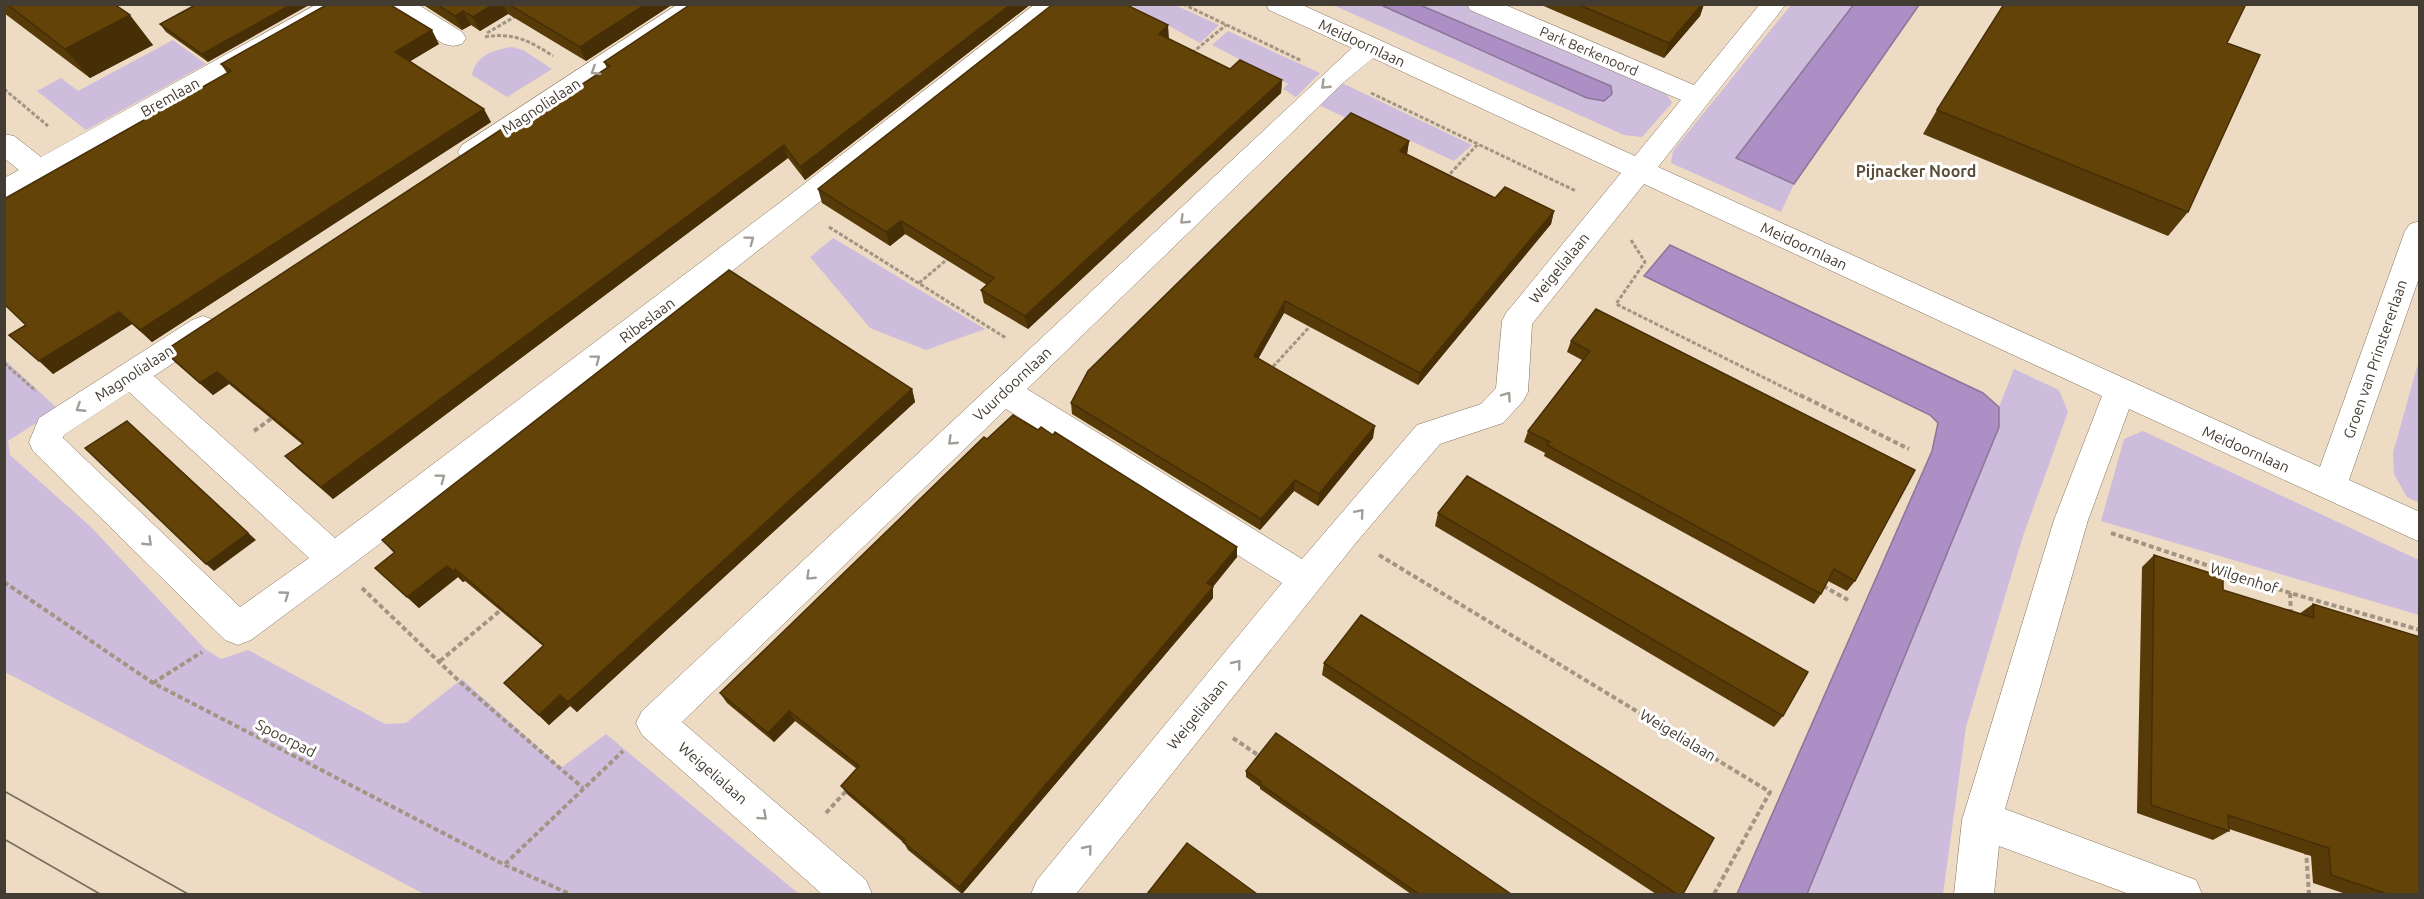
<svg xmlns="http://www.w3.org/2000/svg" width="2424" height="899" font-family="Ubuntu,sans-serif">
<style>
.green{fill:#cebcdd}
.water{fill:#ac8fc4;stroke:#8c7698;stroke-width:1.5}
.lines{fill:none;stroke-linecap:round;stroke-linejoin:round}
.minor-casing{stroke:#83735e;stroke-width:1}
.path-far1{stroke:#a29583;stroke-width:3;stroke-dasharray:4 2;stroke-linecap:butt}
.path{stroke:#a29583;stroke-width:4;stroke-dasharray:5 3;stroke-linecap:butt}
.minor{fill:#fff;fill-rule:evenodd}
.tram{stroke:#776c5e;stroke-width:1.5}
.wall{fill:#563a08}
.shaded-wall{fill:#462f06}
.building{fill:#644309;stroke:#462f06;stroke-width:1.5}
.oneway{stroke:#a19e98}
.labels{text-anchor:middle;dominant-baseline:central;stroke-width:6;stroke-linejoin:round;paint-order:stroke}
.far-street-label{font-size:14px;fill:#433c32;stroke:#fff}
.street-label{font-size:15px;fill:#433c32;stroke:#fff}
.neighbourhood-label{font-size:16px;font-weight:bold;fill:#5c4d39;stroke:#fff}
</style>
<rect width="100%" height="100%" fill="#eddbc3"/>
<path class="green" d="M1102,5h73l44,20 -19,18 -69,-38 -11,7z
M1333,5h131l201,86 7,12 -30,34 -18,-2z
M1791,5h63l-117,152 57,27 -13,28 -110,-49 2,-12z
M1228,31l92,42 -24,24 -13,-8 5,-5 -76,-39z
M173,40l33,24 -120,66 -49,-39 24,-13 17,13z
M512,47l11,3 29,19 -45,28 -35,-22c4,-20 22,-25 40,-28z
M1342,83l130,62 -18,16 -75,-35 -14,1 -46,-22z
M833,238l152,91 -59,21 -56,-22 -60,-71z
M4,359l54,50 -50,32 2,14 81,72 114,122 16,10 27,-9 137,74 21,-1 56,-44 99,89 45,-34 193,160h-375l-419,-222z
M2419,360l1,143h-1l-12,-6 -13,-23 -1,-21z
M2014,369l45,21 9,22 -46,127 -56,188 -23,167h-136l192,-467v-20z
M2143,431l276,129v55l-318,-94 23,-82z"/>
<path class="water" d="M1854,4l65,1 -125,179 -58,-26z
M1381,5h39l191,81 1,8 -8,7 -17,-3z
M1670,245l313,148 16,14v20l-192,467h-70l195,-443 6,-28 -8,-8 -286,-139z"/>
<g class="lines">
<g class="minor-casing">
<path id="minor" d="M317,4h32l-3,6 -332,188 -10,3v-23l15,-8 -15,-12v-24l10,2 27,21z
M386,4h31l45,28 4,6 -4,6 -9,2 -9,-2 -55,-34z
M678,4h30l-3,6 -223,149 -10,3 -10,-3 -4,-7 4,-7z
M1035,4h29l-3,6c-268,213 -535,427 -810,630l-13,5 -13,-5 -192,-189 -4,-9 10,-24 153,-98 11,-4 11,4 4,8 -4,8 -60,40 181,162 451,-340zM129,392l180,166 -69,49 -177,-169 1,-3z
M1266,4h34l335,152 46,-56 -211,-90 -3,-6h36l191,81 66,-81h26l-128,163 662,300 85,-236 5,-7 10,-3v54l-71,205 71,32v30l-291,-133 -41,111 -83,289 191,71 6,14h-73l-130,-48 -5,48h-40l8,-74 92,-300 48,-124 -458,-212 -112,140 -4,68 -5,9 -20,22 -63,21 -85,100 -279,350h-45l6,-14 245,-297 -276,-174 -324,313 184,158 6,14h-50l-180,-159 -6,-12 6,-12 710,-663 -83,-38zM1373,58l248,115 -115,140 -4,8 -6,67 -15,16 -64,21 -115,134 -275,-170 317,-307z"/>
</g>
<path class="path-far1" d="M1183,4l119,57
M487,33l29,-17
M485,37c28,-5 45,4 68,19
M1192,53l34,-28
M4,89l44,37
M1371,93l205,98
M1446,178l32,-34
M829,227l177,111
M1631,240l14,22 -29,42 187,93
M919,283l31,-26
M4,363l32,28
M1269,371l44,-48"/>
<path class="path" d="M1800,395l109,54
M254,431l21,-15
M2111,533l179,60 130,37
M1379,555l391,237 -56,102
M4,582l149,101 352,182 65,29
M1823,586l25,14
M362,588l97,93 124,107
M2290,593l1,22
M440,661l62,-52
M153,683l49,-31
M1233,738l28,19
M826,813l21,-23
M2306,850l3,44
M505,864l118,-113"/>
<use href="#minor" class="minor"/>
<path class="tram" d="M4,791l184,103
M4,839l96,55"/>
</g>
<path class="wall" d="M4,4h110l39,41 -63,33 -86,-65z
M197,4l11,58 -42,-30 -6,-8z
M422,4h251l-87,57 -78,-47 -28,17 -9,-6 -9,5z
M691,4h340l-226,176 -17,-22 -455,341 -36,-31 -12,-12 17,-12 -73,-60 -16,11 -37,-32 -12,-12 350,-222 93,-61 -3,-6z
M1539,4h165l-4,12 -36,42z
M349,6l90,38 -29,17 81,61 -339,220 -20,-18 -79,50 -27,-49 201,-252 -6,-9z
M1169,39l61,30 52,11 -1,13 -253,236 -44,-26 -3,-13 6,-5 -82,-51 -15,12 -68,-43 -4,-14z
M2227,43l-39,169 -20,24 -245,-102 14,-24z
M1409,141l-2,13 88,44 59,13 -3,13 -133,161 -134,-72 -26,46 115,79 -55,68 -24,-15 -34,39 -188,-116 -1,-11z
M1596,309l259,272 -8,10 -19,-10 -7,13 -7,10 -270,-148 1,-3 -21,-11 4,-11 54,-71 -15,-8 4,-11z
M912,389l3,13 -338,310 -7,-6 -21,19 -45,-42 39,-37 -78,-65 -2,1 -5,-5 -39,31 -44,-40 19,-15 -12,-13z
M1038,430l199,117v10l-24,30v11l-251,296 -54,-44 -4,-7 -57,-49 -6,-8 16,-17 -62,-48 -21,21 -47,-39 -7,-10 267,-254z
M1438,513l345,203 -9,11 -339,-201z
M2154,555l69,35 76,24 14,-10 107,290h-74l-33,-11 -2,-27 -82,-27v2l-16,9 -76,-27 5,-246z
M1324,663l359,231h-27l-334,-219z
M1246,771l265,123h-100l-151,-105v-2l-14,-10z"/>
<path class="shaded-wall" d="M292,4h19l-103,58 -6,-8z
M494,4h9l5,10 -28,17 -7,-14z
M646,4h27l-87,57 -6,-14z
M1011,4h20l-226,176 -5,-13z
M1702,4h2l-4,12 -36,42 5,-15z
M463,11l8,14 -9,5 -7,-14z
M130,15l23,30 -63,33 -25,-29z
M1168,25l1,14 -10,-5z
M432,30l7,14 -35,21 -9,-13z
M1282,80l-1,13 -253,236 -3,-13z
M484,109l7,13 -339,220 -12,-12z
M1409,141l-2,13 -7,-3z
M784,145l4,13 -455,341 -12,-12z
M1554,211l-3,13 -133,161 2,-12z
M901,221l4,13 -15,12 -4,-14z
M1285,301l-1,12 -31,55 1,-12z
M119,312l13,12 -79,50 -14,-13z
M217,372l12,12 -16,11 -13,-12z
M912,389l3,13 -338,310 -9,-10z
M127,421l129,119 -42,31 -8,-7z
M1375,426l-2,12 -55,68 1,-12z
M1295,480l-1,11 -34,39 1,-11z
M1237,547v10l-30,36v-10z
M447,566l11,11 -39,31 -12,-11z
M455,569l10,12 -2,1 -10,-11z
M1213,587v11l-251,296 -3,-7z
M560,695l10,11 -21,19 -10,-10z
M789,711l6,10 -21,21 -6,-9z"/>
<path class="building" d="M7,4h107l16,11 -65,34z
M197,4h95l-90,50 -42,-30z
M328,4h18l3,2 3,-2h37l43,26 -37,22 89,57 -344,221 -21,-18 -80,49 -30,-26 17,-10 -22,-21v-105l227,-128 -10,-7z
M436,4h58l-21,13 -10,-6 -8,5z
M508,4h138l-66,43z
M691,4h320l-211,163 -16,-22 -463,342 -36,-31 19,-13 -87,-71 -17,11 -36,-32 344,-226 6,4 96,-63 -6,-4z
M1053,4h72l43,21 -9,9 71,35 10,-9 42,20 -257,236 -44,-26 13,-12 -93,-57 -15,11 -68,-43z
M1577,4h125l-33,39z
M2004,4h242l-19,39 33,12 -72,157 -251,-102z
M1351,113l58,28 -9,10 95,47 10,-11 49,24 -134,162 -135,-72 -31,55 121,70 -56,68 -24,-14 -34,39 -190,-116 17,-32z
M729,270l183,119 -344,313 -8,-7 -21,20 -35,-32 40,-38 -89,-76 -2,2 -6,-5 -40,31 -32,-29 20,-16 -13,-12z
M1596,309l319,161 -60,111 -21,-12 -13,25 -274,-149 3,-3 -22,-11 62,-80 -19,-10z
M1013,415l25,15 3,-3 12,8 2,-3 182,115 -30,36 6,4 -254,300 -56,-45 2,-2 -64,-54 18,-20 -70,-55 -21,22 -48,-40 264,-256 3,2z
M127,421l121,112 -42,31 -121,-116z
M1467,476l341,196 -25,44 -345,-203z
M2154,555l69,22v13l91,28 -1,-14 107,33v257h-33l-56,-19 -2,-27 -101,-33 1,16 -78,-26z
M1361,615l353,223 -31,56h-6l-353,-231z
M1276,733l235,161h-92l-159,-110 1,-2 -15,-11z
M1187,843l70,51h-110z"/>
<defs><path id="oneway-chevron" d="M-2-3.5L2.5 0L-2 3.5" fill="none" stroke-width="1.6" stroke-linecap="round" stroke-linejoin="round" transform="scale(1.5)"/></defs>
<g class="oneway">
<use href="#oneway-chevron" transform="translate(595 71) rotate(147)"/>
<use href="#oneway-chevron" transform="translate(1325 85) rotate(136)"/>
<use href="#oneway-chevron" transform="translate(1184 220) rotate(136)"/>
<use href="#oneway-chevron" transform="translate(750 240) rotate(-37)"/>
<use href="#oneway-chevron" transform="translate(596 359) rotate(-37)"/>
<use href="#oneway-chevron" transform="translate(1507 396) rotate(-55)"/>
<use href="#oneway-chevron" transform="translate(80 408) rotate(147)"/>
<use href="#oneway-chevron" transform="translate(952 441) rotate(136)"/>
<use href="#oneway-chevron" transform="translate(441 478) rotate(-37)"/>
<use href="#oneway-chevron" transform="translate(1360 513) rotate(-49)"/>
<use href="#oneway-chevron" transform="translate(148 542) rotate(44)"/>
<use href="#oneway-chevron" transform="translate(810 576) rotate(136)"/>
<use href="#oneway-chevron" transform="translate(285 595) rotate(-36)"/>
<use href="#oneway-chevron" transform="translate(1237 664) rotate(-51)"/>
<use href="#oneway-chevron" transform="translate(763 816) rotate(41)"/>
<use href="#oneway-chevron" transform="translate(1088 849) rotate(-51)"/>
</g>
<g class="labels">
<g class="far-street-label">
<text transform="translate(1589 51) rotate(23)">Park Berkenoord</text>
</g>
<g class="street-label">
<text transform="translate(1362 43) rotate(25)">Meidoornlaan</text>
<text transform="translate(170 97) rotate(-29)">Bremlaan</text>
<text transform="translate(541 106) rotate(-33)">Magnolialaan</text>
<text transform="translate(1804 246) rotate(25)">Meidoornlaan</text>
<text transform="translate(1559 268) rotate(-51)">Weigelialaan</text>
<text transform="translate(647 320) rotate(-37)">Ribeslaan</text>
<text transform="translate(2375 359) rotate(-71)">Groen van Prinstererlaan</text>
<text transform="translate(134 373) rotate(-33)">Magnolialaan</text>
<text transform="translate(1012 384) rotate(-43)">Vuurdoornlaan</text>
<text transform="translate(2246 449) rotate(24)">Meidoornlaan</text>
<text transform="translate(2244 578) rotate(18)">Wilgenhof</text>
<text transform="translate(1197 714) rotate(-51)">Weigelialaan</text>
<text transform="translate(1678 735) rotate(31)">Weigelialaan</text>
<text transform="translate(286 738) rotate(27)">Spoorpad</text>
<text transform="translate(713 773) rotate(41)">Weigelialaan</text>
</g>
<g class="neighbourhood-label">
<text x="1916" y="171">Pijnacker Noord</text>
</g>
</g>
<rect width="2424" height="899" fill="none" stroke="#433c32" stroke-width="12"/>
</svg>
